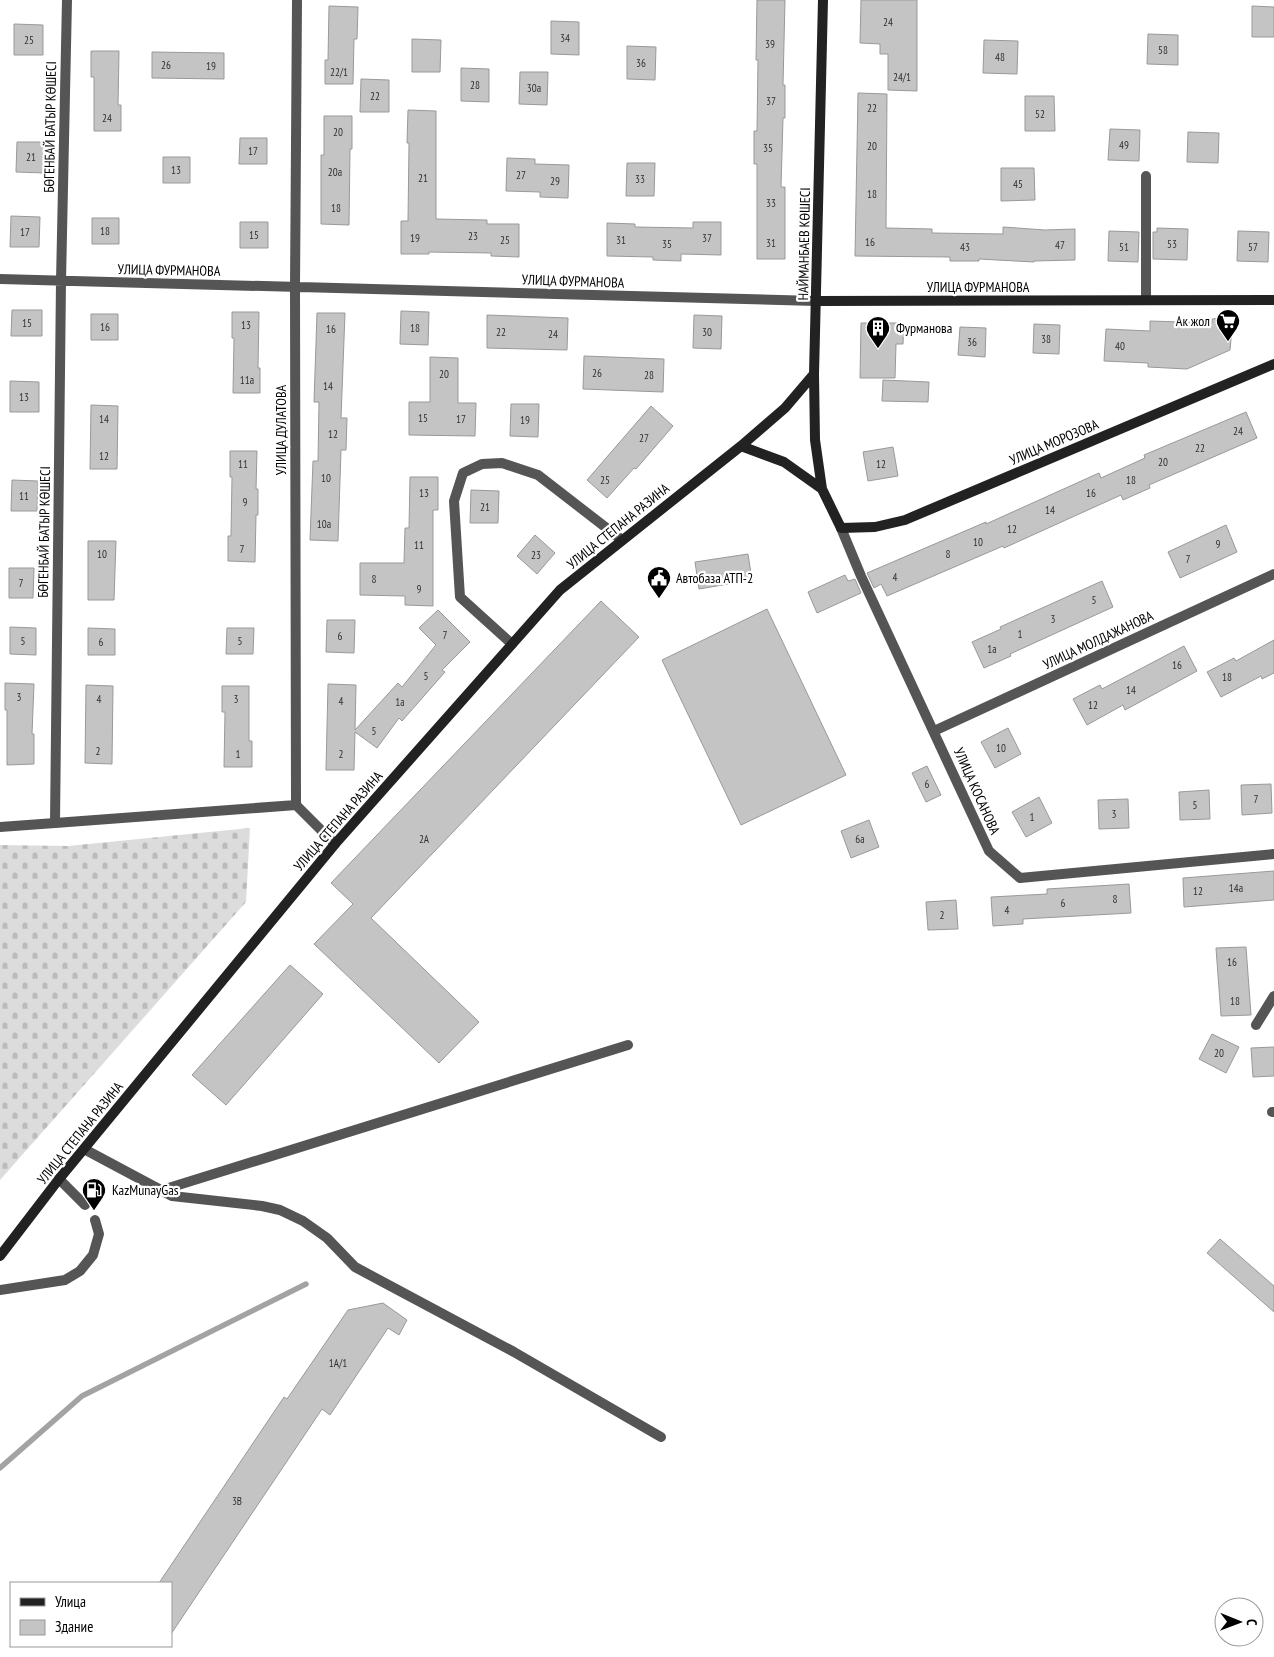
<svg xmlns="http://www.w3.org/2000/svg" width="1274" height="1657" font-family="'PT Sans Narrow',sans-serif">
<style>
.cemetery{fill:url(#cemetery-stones)}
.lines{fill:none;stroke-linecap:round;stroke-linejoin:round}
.stream{stroke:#a3a3a3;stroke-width:5.5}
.building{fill:#c4c4c4;stroke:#999}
.lane{stroke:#555;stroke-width:10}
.street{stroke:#555;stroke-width:10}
.secondary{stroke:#222;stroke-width:10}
.labels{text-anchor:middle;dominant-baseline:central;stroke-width:4.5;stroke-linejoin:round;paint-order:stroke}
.number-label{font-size:11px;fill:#313131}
.street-label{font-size:14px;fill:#000;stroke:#fff}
.poi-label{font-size:14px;fill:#000;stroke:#fff;text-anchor:start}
</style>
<defs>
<pattern id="cemetery-stones" width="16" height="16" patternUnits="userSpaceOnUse" patternTransform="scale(1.25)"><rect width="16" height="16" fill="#dcdcdc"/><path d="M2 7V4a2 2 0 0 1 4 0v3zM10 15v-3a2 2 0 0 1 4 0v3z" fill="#bbb"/></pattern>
</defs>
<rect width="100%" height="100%" fill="#fff"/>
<path class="cemetery" d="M250,828l-4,74 -246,278v-335l68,1z"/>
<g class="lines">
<path class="stream" d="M0,1468l82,-72 224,-112"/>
</g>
<path class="building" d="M757,0h28l-2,85h2v33h-2l-2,69h4v72h-28v-95h-3v-33h3l1,-71h-2z
M861,0h56v91l-29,-1v-36h-8v-10l-20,-1z
M329,6l29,1 -1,32h-3l-1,45h-28v-24h3z
M1252,6l22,1v30h-22z
M551,21l28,1v33l-28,-1z
M14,24l29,1v30h-29z
M1148,34l30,1v30l-31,-1z
M412,39l29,1 -1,32h-28z
M984,40l34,1 -1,33 -34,-1z
M627,46l29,1 -1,33 -28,-1z
M91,51h28l-1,54h3v26h-27v-54h-3z
M152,52l72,1v26l-72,-1z
M461,68l28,1v33l-28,-1z
M520,72h28l-1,33 -28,-1z
M361,79l28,1v32h-29z
M858,93l29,1 -1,134 46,1v4l71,1v-7l42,3 30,-1v31l-41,1v1l-55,-3v2h-29v-4l-95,-1z
M1025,96h29l1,35h-30z
M408,110l28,1v108l51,1v4h32v33l-28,-1v-3l-62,-1v2h-28v-33h7l1,-78h-2z
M324,116h28v33h-2l-1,76 -28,-1v-69h3z
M1110,129l30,1 -1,31 -31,-1z
M1188,132l31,1 -1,30 -31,-1z
M240,138h27v26h-28z
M17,142h29l-1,31 -29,-1z
M163,157h27v26h-27z
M507,158l28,1v5l34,1 -1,33 -28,-1v-5l-34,-1z
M627,163h28l-1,33h-28z
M1001,168h33l1,32 -34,1z
M11,216l29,1 -1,30h-29z
M92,218h27v26h-27z
M240,222h28v26h-28z
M693,222h28v33l-40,-1v7l-28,-1v-3l-46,-1v-33l28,1v3l58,1z
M1157,228l31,1 -1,31 -34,-1v-27h4z
M1109,231l30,1 -1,30 -30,-1z
M1238,231l31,1 -1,30 -31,-1z
M12,310h30v26h-31z
M401,311l28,1 -1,33 -28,-1z
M232,312h27l-1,56h2v25h-27l1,-55h-2z
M317,313h28l-4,105h6l-1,32h-5l-3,91 -28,-1 3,-79h5l1,-59h-5z
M91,314h27v26h-27z
M487,315l81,3 -1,32 -80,-2z
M694,315l28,1 -1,33 -28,-1z
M1233,317l-3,33 -43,19 -39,-2v-4l-44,-2 2,-32 44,2v-10l62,2v-4z
M861,323h43l-1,21h-7l-1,34h-35z
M1034,324l26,1 -1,29 -26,-1z
M960,327l26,1 -1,29 -27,-2z
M584,356l80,3 -1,33 -80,-3z
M430,357l28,1v45h18l-1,33 -66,-1v-33h21z
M883,380l46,2 -1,20 -46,-1z
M10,381l29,1v30h-29z
M511,404h28l-1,33 -28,-1z
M91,405l27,1 -1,63h-27z
M651,406l22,20 -37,43 -2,-1 -27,30 -20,-18z
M1246,412l11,26 -108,47 1,3 -27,12 -2,-5 -117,53 -1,-2 -116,50 -6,-12 -7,4 -7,-15 119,-51v2l113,-51 2,5 44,-20 -1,-3z
M893,447l5,29 -30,5 -5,-29z
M230,451h27l-1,38h2v26h-2l-1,47 -27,-1v-25h3l1,-59h-2z
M410,477h28v33h-5v96l-28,-1v-9l-45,-1v-32h44l1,-35h4z
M12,480l26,1 -1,30h-26z
M471,490l28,1 -1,32h-28z
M1226,525l11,27 -57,26 -12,-26z
M535,535l20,18 -18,21 -20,-18z
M88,541h28l-2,59h-26z
M748,554l4,26 -53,9 -4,-27z
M9,568h25l-1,30h-24z
M845,575l3,6 7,-2 6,14 -44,20 -9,-21z
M1102,581l11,26 -103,47 1,2 -27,12 -12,-26 29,-13 -1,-2z
M601,601l38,36 -268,281 108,104 -40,41 -125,-119 39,-40 -22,-21z
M767,609l79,166 -105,50 -79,-165z
M438,610l32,32 -28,28 3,2 -43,49 -3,-3 -22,30 -22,-16 -1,38h-28l2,-86 28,1 -1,45 43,-47 4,4 34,-42 -17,-17z
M327,620h28l-1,33 -28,-1z
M10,627l26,1v27l-26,-1z
M88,628l27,1v26h-27z
M227,628h27l-1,26h-27z
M1274,640v33l-12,6 -1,-3 -40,21 -14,-25 27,-14 2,3z
M1184,646l13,25 -72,39 -2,-5 -36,20 -14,-26 27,-14 2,4z
M5,683l29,1 -2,50h2v30l-27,1v-55h-2z
M86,685l27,1 -1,78 -27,-1z
M222,686h27v55h3v26h-28l1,-55h-3z
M1008,728l13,26 -26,14 -14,-26z
M927,766l14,29 -15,7 -14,-29z
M1271,784l1,29 -30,2 -1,-30z
M1209,790l1,29 -30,1 -1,-28z
M1039,797l13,26 -26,14 -14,-25z
M1128,799l1,29 -30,1 -1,-29z
M869,820l10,27 -28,11 -10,-27z
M1274,871v29l-90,7 -1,-29z
M1129,884l2,29 -108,6v5l-30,2 -2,-29 56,-3v-5z
M956,900l2,29 -30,1 -2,-28z
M1246,947l5,68 -30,1 -5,-68z
M290,965l33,29 -97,111 -34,-30z
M1212,1034l27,13 -13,26 -27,-14z
M1274,1047v29l-21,1 -2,-29z
M1220,1239l54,47v26l-67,-59z
M383,1303l24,17 -8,15 -11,-7 -58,87 -8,-6 -151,225v-51h-12l125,-186 3,2 61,-89z"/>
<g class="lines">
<path class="lane" d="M1146,176v124
M512,644l-52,-47 -6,-96 9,-28 19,-9 20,-1 36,12 84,65
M0,827l55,-4
M1256,1025l18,-29
M1272,1112h2
M84,1149l88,47 90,10 18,4 23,11 24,17 28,29 159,85 147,85
M59,1179l26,26
M159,1191l469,-146
M0,1290l65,-10 15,-9 13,-16 6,-21 -4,-14"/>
<path class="street" d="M67,0l-6,281 -6,542 241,-18
M297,0l-2,287 1,518 39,39
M0,279l816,22
M841,528l20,48 128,275 31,27 254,-24
M934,731l340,-157"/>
<path class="secondary" d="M823,0l-9,374 1,66 7,49 19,39 34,-1 30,-7 369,-156
M816,301l458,-1
M741,446l43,16 38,27
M0,1256l59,-77 276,-335 225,-254 181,-144 44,-38 29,-34"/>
</g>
<defs>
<g id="supermarket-pin" transform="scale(1.25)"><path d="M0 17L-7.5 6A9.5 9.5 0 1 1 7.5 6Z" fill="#000" stroke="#fff"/><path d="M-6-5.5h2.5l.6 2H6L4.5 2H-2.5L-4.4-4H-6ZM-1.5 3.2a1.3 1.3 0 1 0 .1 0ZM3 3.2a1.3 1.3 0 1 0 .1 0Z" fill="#fff"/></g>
<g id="building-pin" transform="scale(1.25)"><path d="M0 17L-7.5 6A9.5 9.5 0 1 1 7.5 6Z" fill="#000" stroke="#fff"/><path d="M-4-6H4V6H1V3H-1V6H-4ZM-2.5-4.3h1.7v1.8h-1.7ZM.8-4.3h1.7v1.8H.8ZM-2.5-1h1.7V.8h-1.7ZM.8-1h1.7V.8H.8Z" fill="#fff"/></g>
<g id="civic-pin" transform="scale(1.25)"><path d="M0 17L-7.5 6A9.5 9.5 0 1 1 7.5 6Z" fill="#000" stroke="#fff"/><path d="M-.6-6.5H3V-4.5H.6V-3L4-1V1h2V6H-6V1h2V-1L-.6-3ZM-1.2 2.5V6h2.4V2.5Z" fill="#fff"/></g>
<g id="fuel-pin" transform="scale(1.25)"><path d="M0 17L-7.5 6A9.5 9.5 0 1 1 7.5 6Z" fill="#000" stroke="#fff"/><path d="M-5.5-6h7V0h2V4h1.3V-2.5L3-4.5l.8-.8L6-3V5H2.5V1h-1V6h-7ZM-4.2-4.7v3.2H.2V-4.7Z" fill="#fff"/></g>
</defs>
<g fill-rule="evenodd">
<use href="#supermarket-pin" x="1228" y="321"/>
<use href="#building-pin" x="878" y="328"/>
<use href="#civic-pin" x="659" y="578"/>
<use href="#fuel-pin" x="94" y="1190"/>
</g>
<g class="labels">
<g class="number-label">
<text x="888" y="22">24</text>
<text x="565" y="38">34</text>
<text x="29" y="40">25</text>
<text x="770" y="44">39</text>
<text x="1163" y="50">58</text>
<text x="1000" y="57">48</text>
<text x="641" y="63">36</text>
<text x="166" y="65">26</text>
<text x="211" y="66">19</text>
<text x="339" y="72">22/1</text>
<text x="902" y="77">24/1</text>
<text x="475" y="85">28</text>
<text x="534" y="88">30а</text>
<text x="375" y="96">22</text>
<text x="771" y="101">37</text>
<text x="872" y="108">22</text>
<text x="1040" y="114">52</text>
<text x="107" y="118">24</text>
<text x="338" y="132">20</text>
<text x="1124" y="145">49</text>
<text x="872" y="146">20</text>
<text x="768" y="148">35</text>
<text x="253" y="151">17</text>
<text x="31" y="157">21</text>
<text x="176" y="170">13</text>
<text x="335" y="172">20а</text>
<text x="521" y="175">27</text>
<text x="423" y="178">21</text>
<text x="640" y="179">33</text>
<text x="555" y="181">29</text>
<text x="1018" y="184">45</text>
<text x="872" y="194">18</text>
<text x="771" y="203">33</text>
<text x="336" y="208">18</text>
<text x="105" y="231">18</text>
<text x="25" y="232">17</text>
<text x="254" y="235">15</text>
<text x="473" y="236">23</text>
<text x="415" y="238">19</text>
<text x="707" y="238">37</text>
<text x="505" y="240">25</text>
<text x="621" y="240">31</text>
<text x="870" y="242">16</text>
<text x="771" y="243">31</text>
<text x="667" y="244">35</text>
<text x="1172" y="244">53</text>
<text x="1060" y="245">47</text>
<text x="965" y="247">43</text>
<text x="1124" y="247">51</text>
<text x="1253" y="247">57</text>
<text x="27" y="323">15</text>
<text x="246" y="325">13</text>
<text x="105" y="327">16</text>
<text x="415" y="328">18</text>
<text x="331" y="329">16</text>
<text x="501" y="332">22</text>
<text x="707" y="332">30</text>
<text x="553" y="334">24</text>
<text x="1046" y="339">38</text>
<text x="972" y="342">36</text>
<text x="1120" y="346">40</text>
<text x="597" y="373">26</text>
<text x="444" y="374">20</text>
<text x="649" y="375">28</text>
<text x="247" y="380">11а</text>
<text x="328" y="386">14</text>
<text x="24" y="397">13</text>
<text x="423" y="418">15</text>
<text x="104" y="419">14</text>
<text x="461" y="419">17</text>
<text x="525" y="420">19</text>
<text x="1238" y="431">24</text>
<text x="333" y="434">12</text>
<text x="644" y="438">27</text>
<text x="1200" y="448">22</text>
<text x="104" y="456">12</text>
<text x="1163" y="462">20</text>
<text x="243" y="464">11</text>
<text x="881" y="464">12</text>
<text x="326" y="478">10</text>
<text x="605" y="480">25</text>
<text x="1131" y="480">18</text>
<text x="424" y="493">13</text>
<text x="1091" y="493">16</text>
<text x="24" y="496">11</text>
<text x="245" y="502">9</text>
<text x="485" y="507">21</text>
<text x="1050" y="510">14</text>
<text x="324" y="524">10а</text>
<text x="1012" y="529">12</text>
<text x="978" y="542">10</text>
<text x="1218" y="544">9</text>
<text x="419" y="545">11</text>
<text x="242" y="549">7</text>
<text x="102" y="554">10</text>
<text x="948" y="554">8</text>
<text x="536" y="555">23</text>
<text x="1188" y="559">7</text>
<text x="895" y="577">4</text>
<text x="374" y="579">8</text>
<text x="21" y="583">7</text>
<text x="419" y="589">9</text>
<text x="1094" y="600">5</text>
<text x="1053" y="619">3</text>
<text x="1020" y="634">1</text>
<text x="445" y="635">7</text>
<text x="340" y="636">6</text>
<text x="23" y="641">5</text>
<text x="240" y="641">5</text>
<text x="101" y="642">6</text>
<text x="992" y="649">1а</text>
<text x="1177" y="665">16</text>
<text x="426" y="676">5</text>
<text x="1227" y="677">18</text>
<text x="1131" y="690">14</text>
<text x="19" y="697">3</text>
<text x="99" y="699">4</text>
<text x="236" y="699">3</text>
<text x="341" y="701">4</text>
<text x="400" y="702">1а</text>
<text x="1093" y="705">12</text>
<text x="374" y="731">5</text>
<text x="1001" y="748">10</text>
<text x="98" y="751">2</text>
<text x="238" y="754">1</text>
<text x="341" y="754">2</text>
<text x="927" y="784">6</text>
<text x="1256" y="799">7</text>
<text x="1195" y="805">5</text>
<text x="1114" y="814">3</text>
<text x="1032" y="817">1</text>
<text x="424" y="839">2А</text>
<text x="860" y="839">6а</text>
<text x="1236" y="888">14а</text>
<text x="1198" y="891">12</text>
<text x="1115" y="899">8</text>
<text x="1063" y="903">6</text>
<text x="1007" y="910">4</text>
<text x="942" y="915">2</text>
<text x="1232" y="962">16</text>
<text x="1235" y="1001">18</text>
<text x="1219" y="1053">20</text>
<text x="338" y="1363">1А/1</text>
<text x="237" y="1501">3В</text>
</g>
<g class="street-label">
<text transform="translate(50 127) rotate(-89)">БӨГЕНБАЙ БАТЫР КӨШЕСІ</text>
<text transform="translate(804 244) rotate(-89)">НАЙМАНБАЕВ КӨШЕСІ</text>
<text transform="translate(169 270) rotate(1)">УЛИЦА ФУРМАНОВА</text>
<text transform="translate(573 281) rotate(2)">УЛИЦА ФУРМАНОВА</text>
<text x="978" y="287">УЛИЦА ФУРМАНОВА</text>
<text transform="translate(281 430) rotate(-90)">УЛИЦА ДУЛАТОВА</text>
<text transform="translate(1054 442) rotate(-23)">УЛИЦА МОРОЗОВА</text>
<text transform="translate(618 526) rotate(-39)">УЛИЦА СТЕПАНА РАЗИНА</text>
<text transform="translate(44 532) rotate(-89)">БӨГЕНБАЙ БАТЫР КӨШЕСІ</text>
<text transform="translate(1098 640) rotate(-25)">УЛИЦА МОЛДАЖАНОВА</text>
<text transform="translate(977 791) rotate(66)">УЛИЦА КОСАНОВА</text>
<text transform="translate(338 821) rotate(-49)">УЛИЦА СТЕПАНА РАЗИНА</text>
<text transform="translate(80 1133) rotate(-51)">УЛИЦА СТЕПАНА РАЗИНА</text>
</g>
<g class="poi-label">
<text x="1210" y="321" text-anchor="end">Ак жол</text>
<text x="896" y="328">Фурманова</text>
<text x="676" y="578">Автобаза АТП-2</text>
<text x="112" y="1190">KazMunayGas</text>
</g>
</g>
<rect x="10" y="1582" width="162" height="65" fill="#ffffff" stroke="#999999"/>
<rect x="20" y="1598" width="25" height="8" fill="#222222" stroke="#999999"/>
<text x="55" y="1607" font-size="15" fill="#000000">Улица</text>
<rect x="20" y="1620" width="25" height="15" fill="#c4c4c4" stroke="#999999"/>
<text x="55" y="1632" font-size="15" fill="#000000">Здание</text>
<g transform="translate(1239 1622) rotate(91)"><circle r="24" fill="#ffffff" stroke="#999999"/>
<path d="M0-4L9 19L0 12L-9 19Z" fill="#000000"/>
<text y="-8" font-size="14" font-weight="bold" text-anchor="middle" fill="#000000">С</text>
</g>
</svg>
